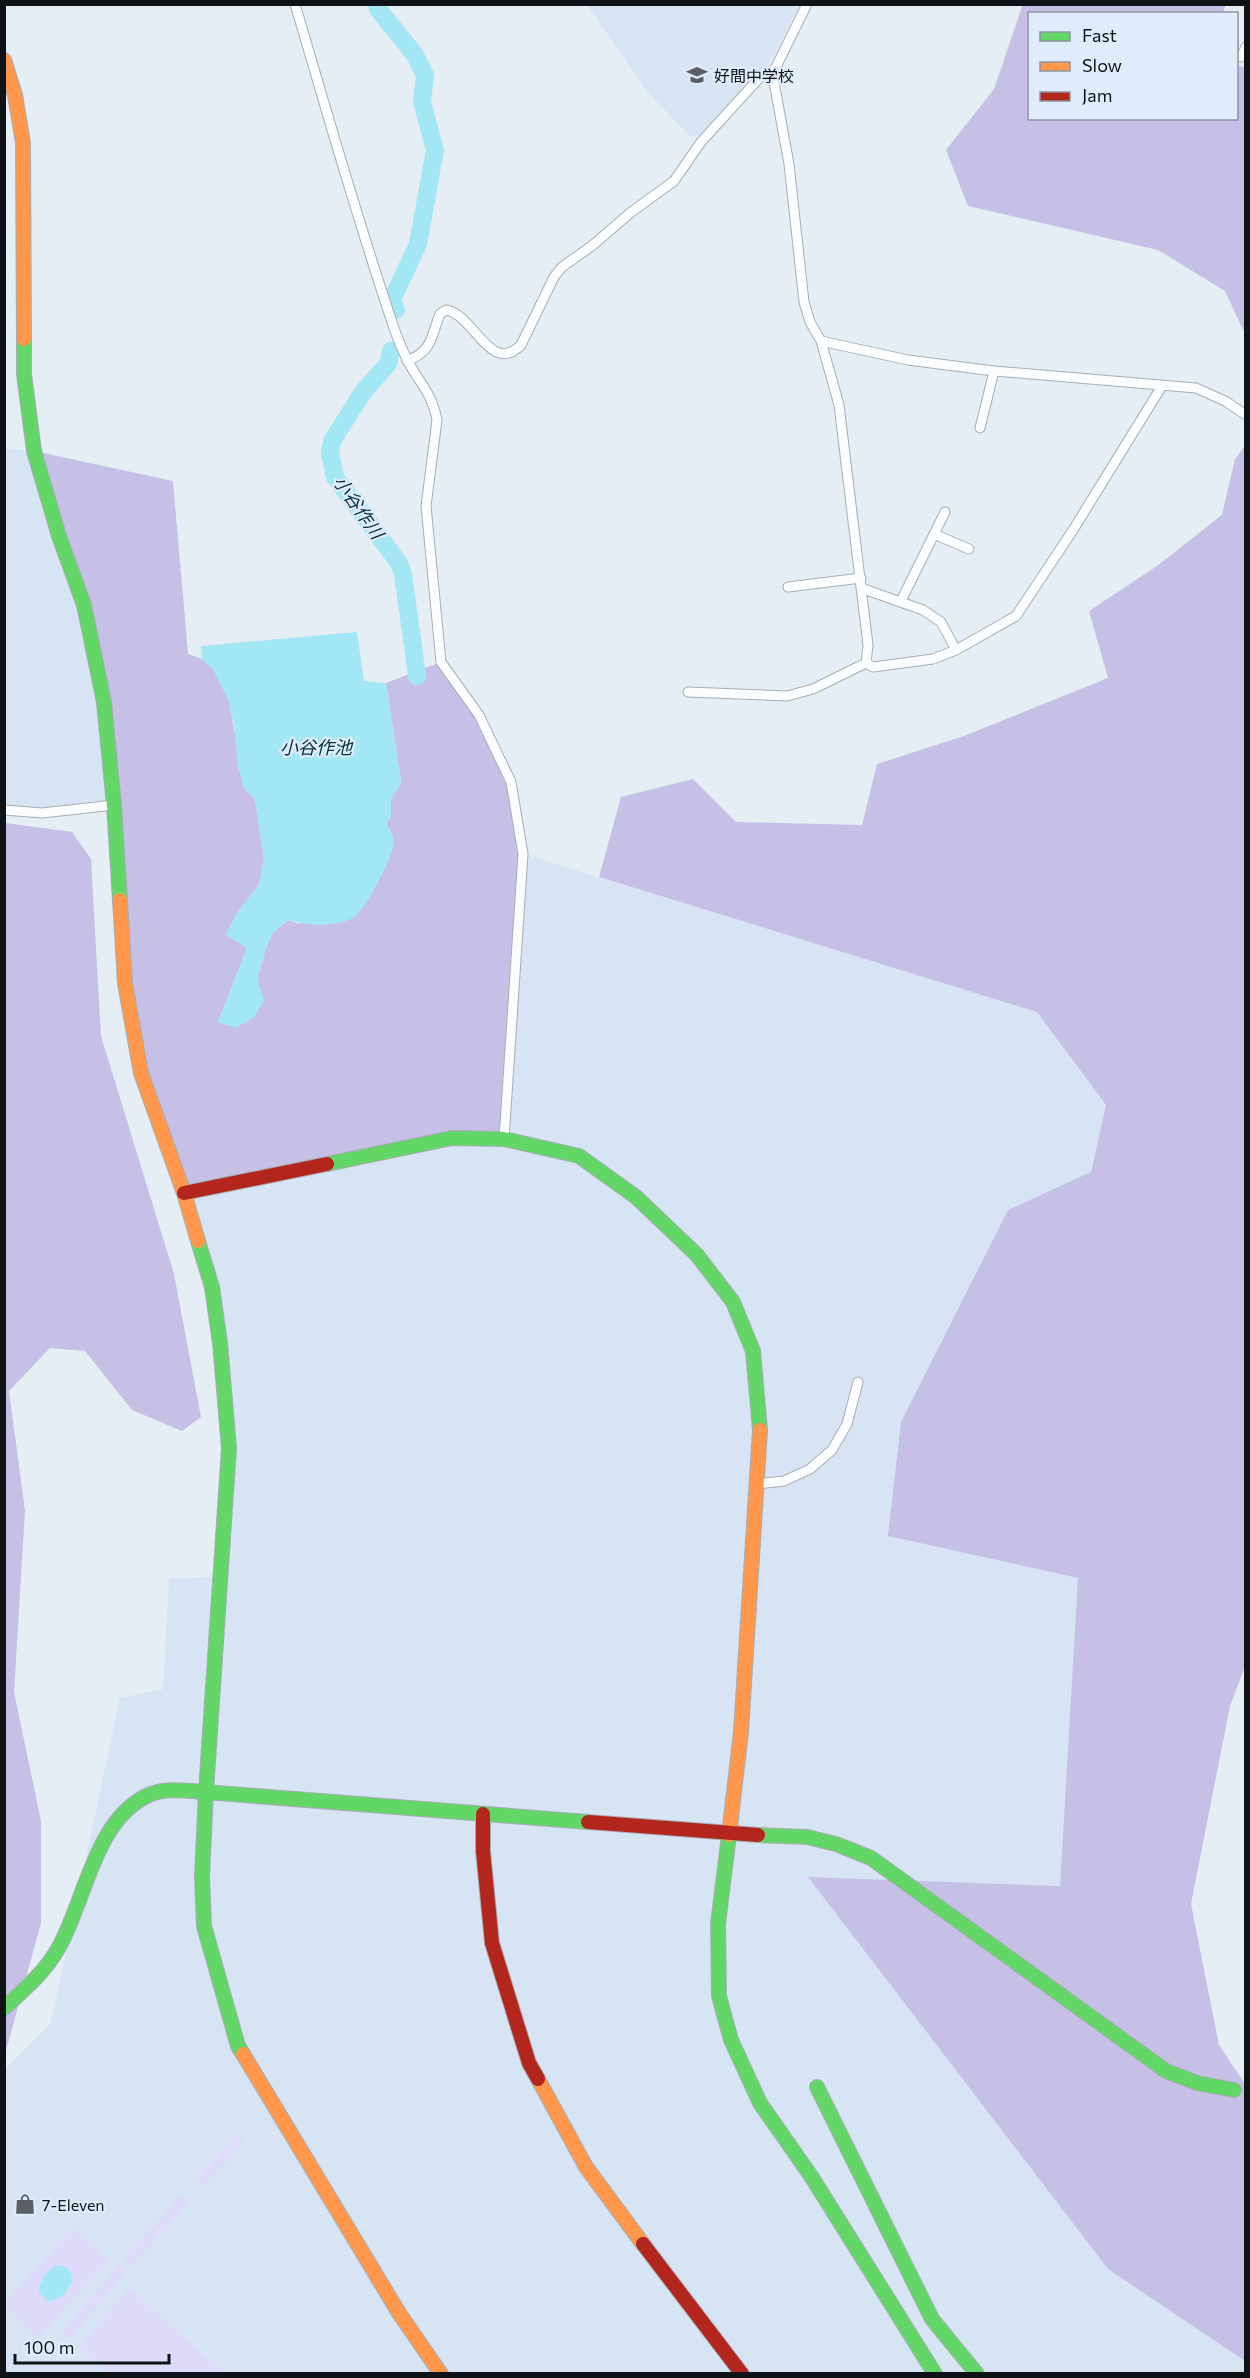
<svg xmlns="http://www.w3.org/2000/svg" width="1250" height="2378" font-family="Commissioner,'Noto Sans JP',sans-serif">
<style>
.built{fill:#d7e4f3}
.green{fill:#dedaf9}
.forest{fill:#c6c0e6}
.water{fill:#a3e7f4}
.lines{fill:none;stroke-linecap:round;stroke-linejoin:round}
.river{stroke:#a3e7f4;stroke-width:18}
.street-casing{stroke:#a8aeb4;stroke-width:11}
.fast-casing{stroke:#a8aeb4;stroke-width:16}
.slow-casing{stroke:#a8aeb4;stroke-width:16}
.jam-casing{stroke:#a8aeb4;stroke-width:16}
.street{stroke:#fbfcfe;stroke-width:9}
.fast{stroke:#63d668;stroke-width:14}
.slow{stroke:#ff974d;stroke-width:14}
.jam{stroke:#b3261e;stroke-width:14}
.labels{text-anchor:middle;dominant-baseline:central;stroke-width:4.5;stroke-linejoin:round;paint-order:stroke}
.poi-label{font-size:16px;fill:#0f1318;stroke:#dfecfb;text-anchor:start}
.water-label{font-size:18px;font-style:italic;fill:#023238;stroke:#dfecfb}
</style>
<rect width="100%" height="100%" fill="#e5edf5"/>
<path class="built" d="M587,5h212l-27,54 -69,75 -14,2 -41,-44z
M4,449l30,2 50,154 30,200 -109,5z
M523,854l514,158 69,93 -15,67 -83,38 -120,326 190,42 -18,308 -251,-8 299,391 137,92v12l-1240,1v-305l46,-46 69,-325 43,-9 6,-110 52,-2 -1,-234 -36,-150z"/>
<path class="green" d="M238,2136l3,1 1,7 -38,41 -7,-7z
M181,2195l8,7 -27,30 -7,-7z
M153,2227l7,7 -28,32 -8,-7z
M73,2228l35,33 -70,77 -33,-31 -1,-4z
M119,2266l7,6 -56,66 -7,-7z
M129,2289l95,84h-115l-30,-27z"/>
<path class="forest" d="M1023,4l203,1 -4,9h-192v104h206l1,-53 8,3v266l-20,-43 -67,-41 -190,-44 -22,-56 48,-61z
M1245,446l1,1218 -16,42 -39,198 28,141 26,39v277l-137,-92 -300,-392 252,9 18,-308 -190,-42 13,-114 107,-212 83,-38 15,-67 -69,-93 -438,-135 22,-80 72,-18 43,43 126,3 15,-61 87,-28 144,-58 -19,-67 68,-45 65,-51 13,-56z
M34,451l139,30 15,173 14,5 11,9 16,32 15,88 11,11 9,60 -5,26 -21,27 -12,22 21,14 -29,74 45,-22 -6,-22 9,-30 7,-16 16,-12 10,4 88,-101 4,-7v-16l10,-18 -15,-99 55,-21 38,53 32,67 12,72 -19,285 -52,-1 -268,55 -43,-120 -16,-90 -21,-281z
M5,823l67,9 19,27 10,177 73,238 27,143 -19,14 -50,-21 -47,-59 -35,-3 -41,43 16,120 -11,181 27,129v102l-34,124 -2,3z"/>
<path class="water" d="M357,632l7,49 22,2 15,99 -10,18v16l-4,7c2,5 7,13 7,18 0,14 -29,71 -41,77 -18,9 -45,8 -64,2l-16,12 -7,16 -9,30 7,22 -10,17 -18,11 -18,-6 29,-74 -22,-14 13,-22 21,-27 5,-26 -9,-60 -11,-11 -6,-21 -4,-43 -6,-24 -15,-31 -11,-10 -1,-13z
M55,2266c29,-3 17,35 -8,35l-8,-9c1,-12 7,-19 16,-26z"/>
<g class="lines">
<path class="river" d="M377,4l1,5 37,46 10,20 -3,27 13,48 -17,94 -26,56 4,10
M391,351l-3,13 -25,28 -31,49 -2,12 5,24 64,86 4,11 14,102"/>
<g class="street-casing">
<path id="street" d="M295,4c32,108 62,215 98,321 4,12 8,23 14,34 12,25 24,31 30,61l-11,86 15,156 38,53 32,67 12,72 -19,285
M1241,57l5,-10
M821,341l87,19 86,11 202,17 29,13 21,14
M407,361c26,-10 24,-25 33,-47l6,-4c28,4 44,66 75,35l33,-68 8,-10 31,-22 37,-32 44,-32 27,-39 62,-68 12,-5
M980,428l14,-57
M934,534l35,15
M788,587l73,-9
M861,588l62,22 18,12 15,28
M901,601l44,-89
M866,663l7,4 60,-8 23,-9 60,-34 57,-86 89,-144
M688,692l99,4 26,-7 53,-26 2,-18 -29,-240 -18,-64 -11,-19 -6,-20 -15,-138 -15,-82 1,-13 32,-65
M4,810l38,3 72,-8
M756,1484l28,-3 26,-12 22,-19 15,-26 11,-42"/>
</g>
<g class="fast-casing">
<path id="fast" d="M24,339v35l10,77 25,85 25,69 20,97 10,103 6,95
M327,1164l125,-26 52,1 75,17 57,41 61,58 36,47 20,49 7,79
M198,1241l14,46 8,56 9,105 -23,344 -4,84 2,50 34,120 5,8
M729,1835l-11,89 1,72 12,44 29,63 51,73 124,198
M758,1835l49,2 29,7 35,14 295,213 31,12 37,7
M4,2008c20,-18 42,-37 55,-61 27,-48 36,-130 92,-153 13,-5 28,-4 41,-3l396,31
M817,2087l115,232 45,55"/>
</g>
<g class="slow-casing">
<path id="slow" d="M4,60l11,35 8,48 1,196
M120,900l5,83 16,90 43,120 14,48
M729,1835l12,-103 19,-302
M243,2054l156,259 42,61
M538,2079l48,88 57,77"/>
</g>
<g class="jam-casing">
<path id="jam" d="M184,1193l143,-29
M483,1814v37l9,92 37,120 9,16
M588,1822l170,13
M643,2244l99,130"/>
</g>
<use href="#street" class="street"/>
<use href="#fast" class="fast"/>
<use href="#slow" class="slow"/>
<use href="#jam" class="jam"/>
</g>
<defs>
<g id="school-bare" transform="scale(1.62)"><path d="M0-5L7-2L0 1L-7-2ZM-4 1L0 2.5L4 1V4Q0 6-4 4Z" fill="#5a5f65" stroke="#dfecfb" stroke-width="2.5" paint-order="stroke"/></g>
<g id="shop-bare" transform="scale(1.62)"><path d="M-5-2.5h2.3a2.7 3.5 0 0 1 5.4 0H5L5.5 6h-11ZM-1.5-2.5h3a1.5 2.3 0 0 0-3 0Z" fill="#5a5f65" stroke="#dfecfb" stroke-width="2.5" paint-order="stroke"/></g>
</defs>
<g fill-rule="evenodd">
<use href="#school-bare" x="697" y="75"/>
<use href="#shop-bare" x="25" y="2204"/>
</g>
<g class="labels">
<g class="poi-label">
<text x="714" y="75">好間中学校</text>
<text x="42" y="2204">7-Eleven</text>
</g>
<g class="water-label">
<text transform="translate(359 507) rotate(55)">小谷作川</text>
<text x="316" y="747">小谷作池</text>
</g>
</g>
<rect width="1250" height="2378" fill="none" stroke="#0f1318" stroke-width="12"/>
<rect x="1028" y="12" width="210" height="108" fill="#dfecfb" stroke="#8c95a0" stroke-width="1.5"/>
<rect x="1040" y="32" width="30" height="9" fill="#63d668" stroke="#8c95a0" stroke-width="1.5"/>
<text x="1082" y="42" font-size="18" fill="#0f1318">Fast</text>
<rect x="1040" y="62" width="30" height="9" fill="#ff974d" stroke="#8c95a0" stroke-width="1.5"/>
<text x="1082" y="72" font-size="18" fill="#0f1318">Slow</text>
<rect x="1040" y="92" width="30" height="9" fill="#b3261e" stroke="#8c95a0" stroke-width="1.5"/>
<text x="1082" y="102" font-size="18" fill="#0f1318">Jam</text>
<path d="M15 2354v9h154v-9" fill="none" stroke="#0f1318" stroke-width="3"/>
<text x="24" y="2354" font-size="18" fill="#0f1318" stroke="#dfecfb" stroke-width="4.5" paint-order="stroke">100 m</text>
</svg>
